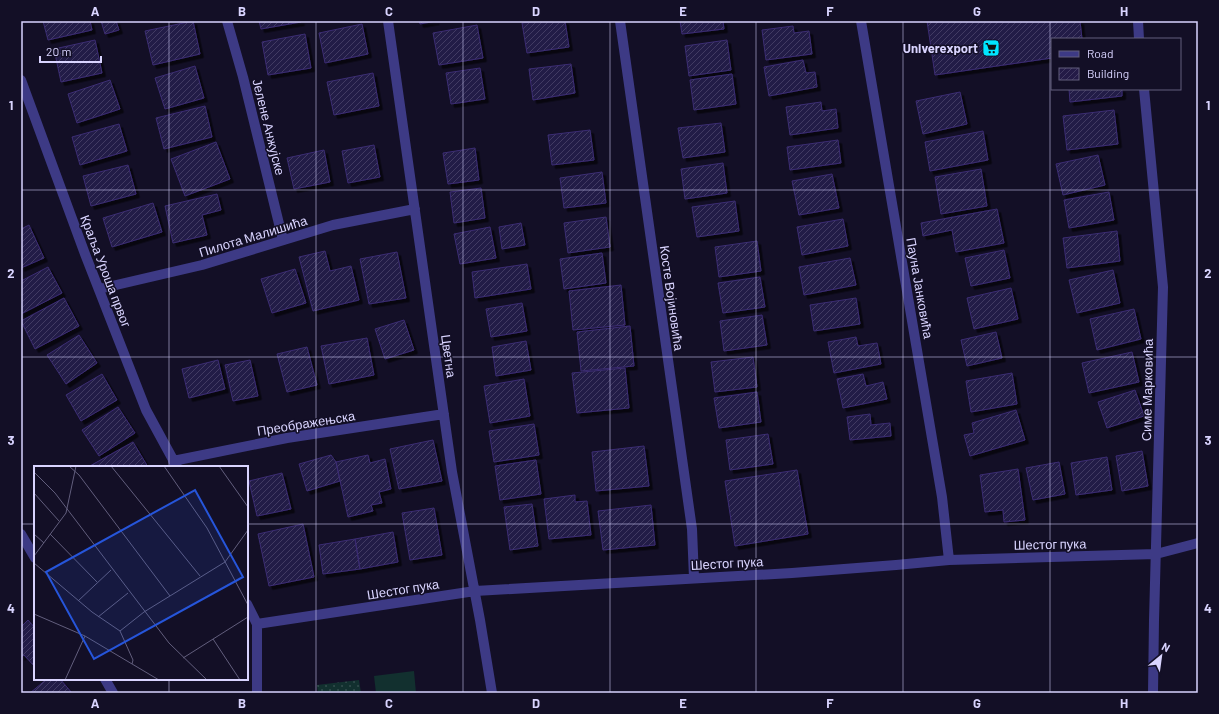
<svg xmlns="http://www.w3.org/2000/svg" width="1219" height="714" font-family="Barlow,sans-serif">
<style>
.green{fill:url(#green-dots)}
.pitch{fill:#12302f}
.building{fill:url(#building-hatch);stroke:#3b2d73;filter:url(#shadow)}
.lines{fill:none;stroke-linecap:round;stroke-linejoin:round}
.street{stroke:#3d3a85;stroke-width:10}
.grid{fill:none;stroke:#d9d4ff;stroke-width:1;stroke-opacity:0.55}
.labels{text-anchor:middle;dominant-baseline:central;stroke-width:3;stroke-linejoin:round;paint-order:stroke}
.poi-label{font-size:13px;font-weight:bold;fill:#d9d4ff;stroke:#130f26;text-anchor:end}
.street-label{font-size:13px;fill:#d9d4ff;stroke:#130f26}
.inset-road{fill:none;stroke:#625e7d;stroke-width:1}
.view{fill:#2655da;fill-opacity:0.15;stroke:#2655da;stroke-width:2}
.inset-edge{fill:none;stroke:#d9d4ff;stroke-width:2}
.neatline{fill:none;stroke:#d9d4ff;stroke-width:1.5}
.grid-label{font-size:13px;text-anchor:middle;font-weight:bold;fill:#d9d4ff}
</style>
<defs>
<pattern id="green-dots" width="8" height="8" patternUnits="userSpaceOnUse"><rect width="8" height="8" fill="#12302f"/><path d="M2 2h.1M6 6h.1" fill="none" stroke="#344d4e" stroke-width="1.8" stroke-linecap="round"/></pattern>
<pattern id="building-hatch" width="6" height="6" patternUnits="userSpaceOnUse"><rect width="6" height="6" fill="#241b47"/><path d="M-1 1l2-2M0 6l6-6M5 7l2-2" fill="none" stroke="#433b63"/></pattern>
<filter id="shadow"><feDropShadow dx="3.5" dy="3.5" stdDeviation="0" flood-color="#0009"/></filter>
</defs>
<rect width="100%" height="100%" fill="#130f26"/>
<path class="green" d="M359,680l2,13h-43l-1,-8z"/>
<path class="pitch" d="M414,671l2,22h-40l-2,-17z"/>
<path class="building" d="M43,21h47l2,9 -44,10z
M101,21h15l3,9 -14,4z
M193,21l7,33 -47,11 -8,-34z
M259,21h42v1l-40,7z
M419,21h17l-16,3z
M536,21h29l4,26 -42,6 -5,-30z
M680,21h43l1,8 -42,5z
M927,21h153l2,18h-30v19l-117,17z
M362,24l6,30 -43,9 -6,-30z
M477,25l6,33 -44,7 -6,-32z
M793,26l1,7 15,-2 3,23 -46,6 -4,-30z
M305,34l6,34 -43,7 -6,-33z
M95,40l7,33 -41,9 -7,-33z
M727,40l4,30 -42,6 -4,-30z
M803,60l3,13 9,-1 2,15 -48,9 -5,-29z
M571,64l4,29 -42,7 -4,-31z
M195,66l9,32 -39,11 -10,-31z
M480,68l5,31 -34,5 -5,-31z
M373,73l6,33 -45,9 -7,-33z
M732,74l4,30 -42,6 -4,-30z
M110,80l10,29 -43,14 -9,-29z
M1069,89h53v7l-52,6z
M960,92l7,32 -44,10 -7,-33z
M821,102l1,9 14,-2 2,19 -48,7 -4,-28z
M205,106l7,31 -48,12 -8,-31z
M1114,110l4,34 -51,6 -4,-34z
M721,123l4,29 -42,6 -5,-30z
M119,124l8,27 -47,14 -8,-28z
M590,130l4,30 -42,5 -4,-30z
M983,131l5,29 -58,11 -5,-29z
M838,140l3,23 -51,7 -3,-23z
M216,142l14,37 -45,17 -14,-37z
M374,145l6,32 -32,6 -6,-32z
M475,148l4,32 -31,4 -5,-31z
M324,150l6,32 -36,7 -7,-31z
M1098,155l7,30 -42,10 -7,-31z
M723,163l4,30 -42,6 -4,-30z
M128,165l8,29 -45,12 -8,-30z
M981,169l6,37 -46,8 -6,-37z
M602,172l4,31 -42,5 -4,-30z
M832,174l7,34 -40,7 -7,-34z
M481,188l4,30 -31,5 -4,-31z
M1109,192l5,28 -45,8 -5,-28z
M217,194l4,16 -19,5 5,20 -34,8 -8,-37z
M735,201l4,30 -42,6 -5,-30z
M153,203l9,29 -50,15 -9,-29z
M997,209l7,34 -48,9 -4,-22 -29,6 -2,-13z
M606,217l4,30 -42,6 -4,-30z
M843,219l5,27 -46,9 -5,-28z
M521,223l4,22 -23,4 -3,-22z
M29,225l15,33 -23,10v-39z
M490,227l6,31 -36,6 -6,-30z
M1117,231l3,30 -53,7 -4,-30z
M757,241l4,30 -42,6 -4,-30z
M1004,250l6,28 -39,8 -6,-28z
M325,251l5,20 21,-5 8,34 -46,11 -14,-54z
M397,252l9,46 -37,6 -9,-45z
M602,253l4,30 -42,6 -4,-30z
M850,258l6,27 -52,10 -5,-28z
M527,264l4,25 -56,9 -3,-26z
M48,267l14,26 -41,21v-33z
M295,269l11,34 -34,10 -11,-34z
M1113,270l7,33 -43,10 -8,-33z
M760,277l5,30 -42,6 -5,-30z
M621,285l4,40 -52,5 -4,-39z
M1011,288l7,31 -44,10 -7,-31z
M64,298l15,28 -44,23 -14,-28z
M856,298l4,26 -46,7 -4,-26z
M522,303l5,28 -36,6 -5,-28z
M1134,309l7,30 -44,11 -7,-31z
M762,315l5,30 -43,6 -4,-30z
M404,320l10,30 -29,9 -10,-30z
M630,326l4,40 -53,5 -4,-39z
M996,332l6,26 -35,8 -6,-26z
M79,335l18,28 -31,21 -19,-29z
M856,337l2,9 19,-3 4,21 -47,9 -6,-31z
M367,338l7,37 -45,9 -8,-38z
M526,341l5,29 -35,6 -4,-29z
M307,347l10,38 -30,7 -10,-38z
M1132,352l7,30 -50,11 -7,-30z
M753,357l4,30 -42,5 -4,-30z
M218,360l7,29 -36,9 -7,-29z
M250,360l8,36 -25,5 -8,-36z
M625,368l4,40 -52,5 -5,-40z
M1012,373l5,31 -46,8 -5,-31z
M102,374l15,26 -36,21 -15,-26z
M863,374l3,12 17,-4 4,17 -44,9 -6,-29z
M524,379l6,37 -40,7 -6,-37z
M1135,390l9,26 -37,12 -9,-26z
M757,392l4,30 -42,6 -5,-30z
M118,407l17,26 -36,23 -17,-26z
M1016,410l9,30 -55,16 -6,-21 10,-2 -2,-10z
M870,414l1,11 19,-2 1,13 -41,4 -3,-23z
M534,424l5,31 -45,7 -5,-31z
M768,434l5,30 -43,6 -4,-30z
M433,440l9,41 -43,8 -9,-40z
M133,442l15,25h-60z
M644,446l5,40 -53,5 -4,-39z
M1142,451l6,35 -26,5 -6,-35z
M331,455l5,7 4,19 -33,10 -8,-27z
M368,455l2,8 15,-4 6,30 -12,3 3,11 -11,2 2,6 -25,6 -12,-55z
M1107,457l5,33 -36,5 -5,-32z
M536,460l5,34 -41,6 -5,-34z
M1059,462l6,32 -32,6 -7,-32z
M1018,469l7,51 -21,2 -1,-12 -18,2 -5,-37z
M797,470l11,64 -73,12 -10,-65z
M282,473l9,36 -34,7 -8,-35z
M575,495v7l12,-1 4,34 -42,4 -5,-40z
M532,504l6,42 -28,4 -6,-43z
M651,505l4,40 -52,5 -5,-39z
M434,508l8,47 -32,5 -8,-47z
M303,524l11,53 -45,9 -11,-52z
M393,532l5,30 -38,7 -5,-30z
M355,539l5,30 -37,5 -4,-29z
M28,620l7,8v39l-11,-12 -3,2v-30z
M47,679h13l12,14h-42z"/>
<g class="lines">
<path class="street" d="M227,21l16,56 40,163
M388,21l64,451 28,148 12,73
M620,21l72,508 2,49
M861,21l81,476 7,63
M1138,21l1,18
M21,80l64,174 61,156 31,57
M1144,89l19,198 -9,333 -1,73
M99,289l103,-24 131,-40 82,-16
M173,461l114,-23 157,-24
M21,534l14,24
M247,604l10,20v69
M257,624l218,-33 317,-18 104,-8 53,-5 207,-6 42,-11
M105,679l8,14"/>
</g>
<path class="grid" d="M169,21v446M316,21v672M463,21v672M610,21v672M756,21v672M903,21v672M1050,21v672M21,190h1177M21,357h1177M21,524h14M247,524h951M169,679v14"/>
<defs>
<g id="supermarket-square" transform="scale(0.9)"><rect x="-9" y="-9" width="18" height="18" rx="4" fill="#00e5ff" stroke="#130f26"/><path d="M-6-5.5h2.5l.6 2H6L4.5 2H-2.5L-4.4-4H-6ZM-1.5 3.2a1.3 1.3 0 1 0 .1 0ZM3 3.2a1.3 1.3 0 1 0 .1 0Z" fill="#111"/></g>
</defs>
<g fill-rule="evenodd">
<use href="#supermarket-square" x="991" y="48"/>
</g>
<g class="labels">
<g class="poi-label">
<text x="978" y="48">Univerexport</text>
</g>
<g class="street-label">
<text transform="translate(269 127) rotate(76)">Јелене Анжујске</text>
<text transform="translate(253 236) rotate(-17)">Пилота Малишића</text>
<text transform="translate(106 271) rotate(69)">Краља Уроша првог</text>
<text transform="translate(920 288) rotate(80)">Пауна Јанковића</text>
<text transform="translate(672 298) rotate(82)">Косте Војиновића</text>
<text transform="translate(449 356) rotate(82)">Цветна</text>
<text transform="translate(1147 390) rotate(-89)">Симе Марковића</text>
<text transform="translate(306 423) rotate(-9)">Преображењска</text>
<text transform="translate(1050 544) rotate(-1)">Шестог пука</text>
<text transform="translate(727 563) rotate(-3)">Шестог пука</text>
<text transform="translate(403 589) rotate(-9)">Шестог пука</text>
</g>
</g>
<g transform="translate(34 466)">
<rect width="214" height="214" fill="#130f26"/>
<path class="inset-road" d="M35,0l10,9 91,121M77,0l89,110M130,0l43,62 41,77M185,0l29,41M0,6l21,21 114,150 38,37M0,27l25,28M0,68l10,9M16,68l47,48M0,90l32,-43 10,-47M0,97l58,49 28,19 13,29 -1,4M44,135l33,-31M0,148l51,22 74,44M64,151l30,-24M86,165l24,-19 81,-50 23,-32M179,173l27,41M149,192l65,-41M31,214l20,-44"/>
<path class="view" d="M161,24l48,87 -149,82 -48,-87z"/>
<rect width="214" height="214" class="inset-edge"/>
</g>
<rect width="1219" height="714" fill="none" stroke="#130f26" stroke-width="44"/>
<rect x="1051" y="38" width="130" height="52" fill="#130f26" stroke="#625e7d"/>
<rect x="1059" y="51" width="20" height="6" fill="#3d3a85" stroke="#625e7d"/>
<text x="1087" y="58" font-size="12" fill="#d9d4ff">Road</text>
<rect x="1059" y="68" width="20" height="12" fill="url(#building-hatch)" stroke="#625e7d"/>
<text x="1087" y="78" font-size="12" fill="#d9d4ff">Building</text>
<g transform="translate(1161 656) rotate(29)" stroke="#130f26" stroke-width="3" paint-order="stroke">
<path d="M0-3L7 15L0 10L-7 15Z" fill="#d9d4ff"/>
<text y="-6" font-size="11" font-weight="bold" text-anchor="middle" fill="#d9d4ff">N</text>
</g>
<path d="M40 56v6h61v-6" fill="none" stroke="#d9d4ff" stroke-width="2"/>
<text x="46" y="56" font-size="12" fill="#d9d4ff" stroke="#130f26" stroke-width="3" paint-order="stroke">20 m</text>
<rect x="22" y="22" width="1175" height="670" class="neatline"/>
<g class="grid-label">
<text x="95" y="16">A</text>
<text x="242" y="16">B</text>
<text x="389" y="16">C</text>
<text x="536" y="16">D</text>
<text x="683" y="16">E</text>
<text x="830" y="16">F</text>
<text x="977" y="16">G</text>
<text x="1124" y="16">H</text>
<text x="11" y="110">1</text>
<text x="1208" y="110">1</text>
<text x="11" y="278">2</text>
<text x="1208" y="278">2</text>
<text x="11" y="445">3</text>
<text x="1208" y="445">3</text>
<text x="11" y="613">4</text>
<text x="1208" y="613">4</text>
<text x="95" y="708">A</text>
<text x="242" y="708">B</text>
<text x="389" y="708">C</text>
<text x="536" y="708">D</text>
<text x="683" y="708">E</text>
<text x="830" y="708">F</text>
<text x="977" y="708">G</text>
<text x="1124" y="708">H</text>
</g>
</svg>
